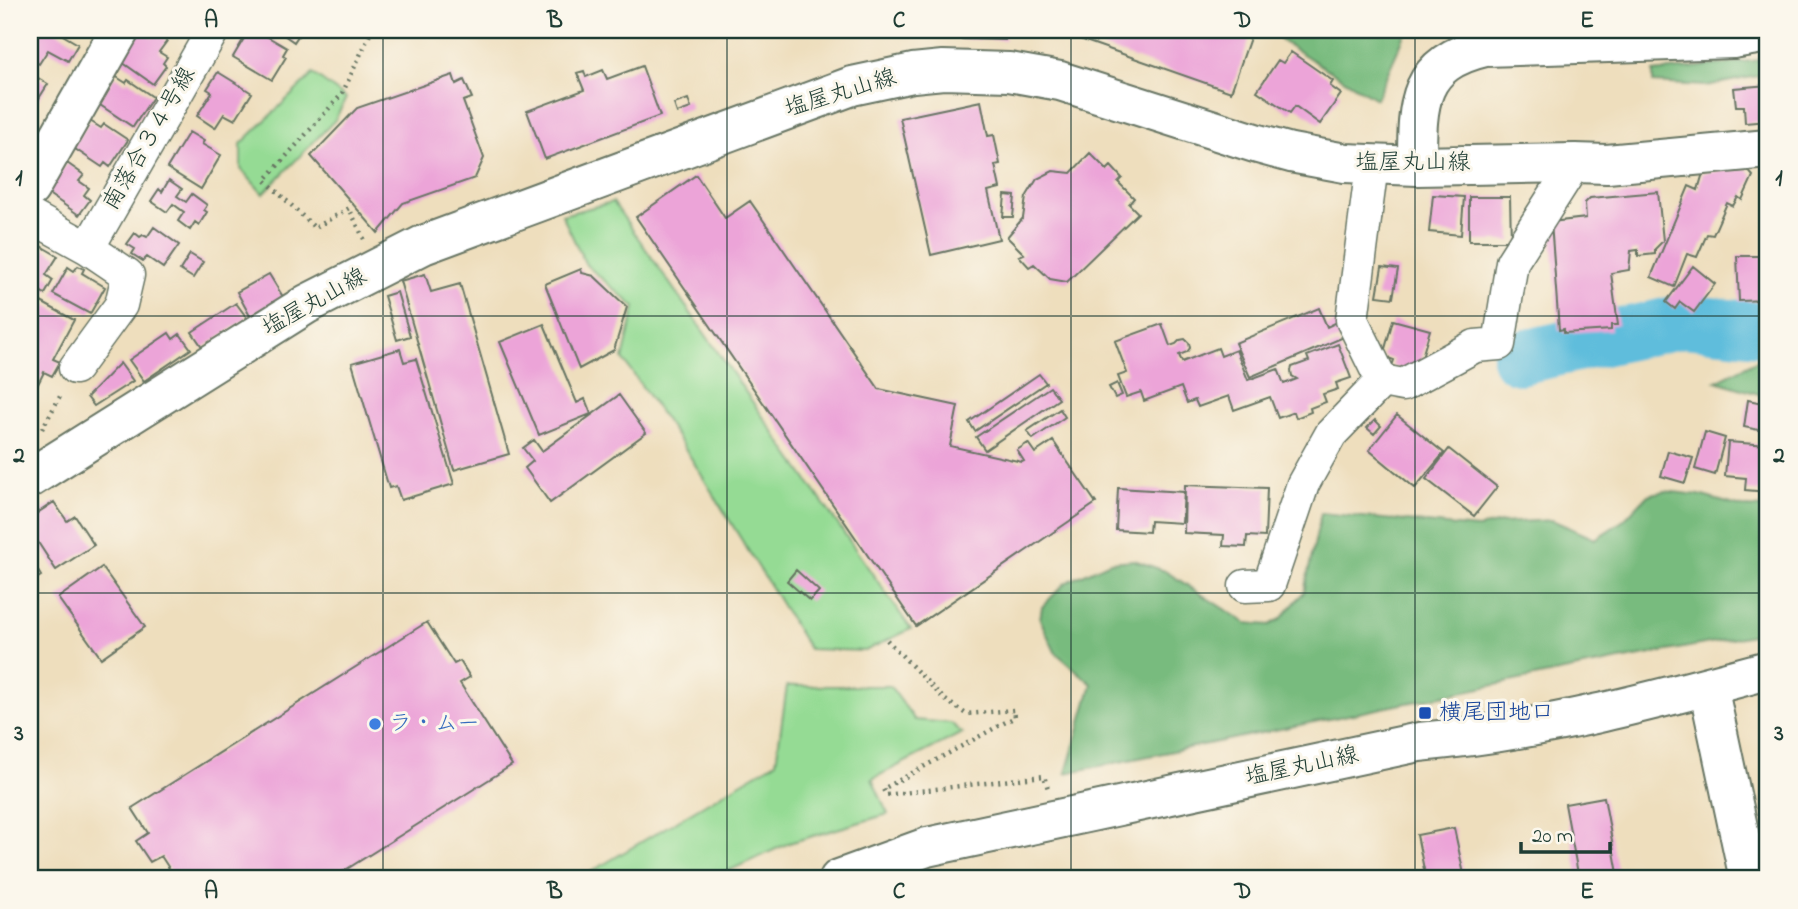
<svg xmlns="http://www.w3.org/2000/svg" width="1798" height="909" font-family="'Indie Flower','Klee One',sans-serif">
<style>
.green{fill:#95db94;stroke:#5a8c64;stroke-width:2}
.forest{fill:#78bb7e;stroke:#4c7c59;stroke-width:2}
.lines{fill:none;stroke-linecap:round;stroke-linejoin:round}
.river{stroke:#5ebddc;stroke-width:54}
.building{fill:#eca4d8}
.minor-casing{stroke:#677564;stroke-width:35}
.tertiary-casing{stroke:#677564;stroke-width:42}
.path{stroke:#677564;stroke-width:4.5;stroke-dasharray:2 5;stroke-linecap:butt}
.minor{stroke:#fff;stroke-width:32}
.tertiary{stroke:#fff;stroke-width:38}
.grid{fill:none;stroke:#1f3d34;stroke-width:2;stroke-opacity:0.55}
.transit-dot{fill:#1a4fb4;stroke:#fbf7ec;stroke-width:2.5}
.shop-dot{fill:#3f7fe0;stroke:#fbf7ec;stroke-width:2.5}
.labels{text-anchor:middle;dominant-baseline:central;stroke-width:6;stroke-linejoin:round;paint-order:stroke}
.street-label{font-size:23px;fill:#1f3d34;stroke:#fbf7ec}
.transit-label{font-size:23px;fill:#164399;stroke:#fbf7ec;text-anchor:start}
.shop-label{font-size:23px;fill:#366cbe;stroke:#fbf7ec;text-anchor:start}
.neatline{fill:none;stroke:#1f3d34;stroke-width:2.5}
.grid-label{font-size:23px;text-anchor:middle;font-weight:bold;fill:#1f3d34}
</style>
<rect width="100%" height="100%" fill="#fbf7ec"/>
<filter id="ink" filterUnits="userSpaceOnUse"><feTurbulence type="fractalNoise" baseFrequency=".0143" numOctaves="2"/><feDisplacementMap in="SourceGraphic" scale="14" xChannelSelector="R" yChannelSelector="G"/><feConvolveMatrix kernelMatrix="1 2 1 2 8 2 1 2 1" color-interpolation-filters="sRGB"/></filter>
<filter id="wash" filterUnits="userSpaceOnUse"><feTurbulence type="fractalNoise" baseFrequency=".00686" numOctaves="4" result="noise"/><feDisplacementMap in="SourceGraphic" scale="28" xChannelSelector="R" yChannelSelector="G"/><feGaussianBlur stdDeviation="1.57" result="paint"/><feColorMatrix in="noise" values="0 0 0 0 0 0 0 0 0 0 0 0 0 0 0 0 0 1.4 0 .05"/><feComposite in="paint" operator="in"/></filter>
<g filter="url(#wash)">
<rect width="100%" height="100%" fill="#eedebd"/>
<path class="green" d="M313,74l33,24 -11,22 -72,74 -22,-25v-25z
M613,202l298,427 -46,22 -56,-2 -123,-199 -63,-91 12,-52 -49,-42 -24,-50z
M787,686h103l25,34 36,3 11,10 -90,46 16,35 -99,29 -78,36h-132l197,-117z"/>
<path class="forest" d="M1281,30h126l-31,69 -96,-59z
M1768,59v15l-62,12 -53,-3v-11z
M1768,355v42l-52,-16z
M1664,491l35,4 43,12 26,1v124l-185,35 -517,106 26,-89 -37,-32 -15,-33 2,-12 23,-24 45,-21 24,-2 31,11 81,52 24,2 11,-6 23,-27 17,-79 157,15 23,-5 51,-3 43,19 29,-19 24,-25z"/>
<g class="lines">
<path class="river" d="M1519,358l164,-37 85,9"/>
</g>
<g id="blocks">
<path class="building" d="M30,30h24l24,14 -10,17 -20,-11 -9,14 -9,-5z
M141,30l11,8 4,-5 11,8 -8,11 8,5 -4,6 3,3 -13,18 -34,-24z
M169,30h14l-4,7z
M249,30h7l31,18 -4,7 3,2 -14,23 -39,-23z
M283,30h19l-8,12 -13,-9z
M961,30h44v10l-44,-1z
M1054,30h193l5,2 -21,60z
M1291,52l42,29 -3,5 11,8 -21,30 -25,-18 -5,7 -33,-22 21,-31 5,3z
M642,66l18,50 -115,43 -18,-48 57,-21 -7,-17 7,-2 2,6 17,-7 4,9z
M218,72l34,21 -17,27 -11,-6 -9,14 -18,-12 15,-24 -5,-3z
M30,73l18,11 -12,19 -6,-5z
M453,75l3,9 8,-4 8,18 -9,3 21,57 -9,20 -72,25 -25,30 -67,-77 46,-48z
M115,76l11,7 2,-3 25,17 -20,30 -36,-24z
M1768,85v36l-23,2 -1,-17h-8l-2,-18z
M688,99l3,9 -14,5 -3,-9z
M981,101l7,35 6,-1 6,29 -5,1 5,23 -12,3 11,48 -68,16 -31,-137z
M90,121l11,7 3,-4 24,16 -18,27 -5,-4 -3,4 -30,-20z
M189,132l15,9 -2,3 19,11 -20,34 -34,-21z
M1090,153l17,17 4,-4 11,12 -4,4 16,16 -5,6 9,9 -71,69 -17,-3 -16,-15 -5,3 -10,-11 5,-2 -17,-17 16,-19 3,-21 11,-18 16,-8 18,2z
M67,163l17,12 -5,6 10,7 -5,7 6,5 -11,15 -32,-22z
M1747,169l6,7 -11,24 -4,-3 -5,9 -6,-3 -14,32 -6,-1 -10,23 -10,-3 -13,33 -23,-10 38,-91 9,4 5,-17z
M696,175l29,43 25,-17 129,188 79,17 -8,40 72,16 2,-1 -7,-11 11,-7 7,10 18,-12 43,62 -180,123 -280,-409z
M169,180l13,9 -5,7 9,6 6,-8 15,11 -3,5 3,2 -8,13 -4,-3 -5,8 -12,-9 6,-9 -11,-8 -6,8 -16,-11 8,-12 3,3z
M1658,192l5,49 -8,8v5l-17,2v-6l-7,1 -2,19 -18,3 7,52h-7v5l-47,3v-4l-5,1 -8,-108 35,-4 -1,-15 5,-5z
M1005,195l10,1 -2,21h-10z
M1433,195l31,2 -3,38 -32,-3z
M1469,197h41l1,44h-42z
M154,227l25,18 -16,23 -16,-11 -4,4 -11,-7 3,-5 -8,-5 8,-11 5,4 3,-2 4,2z
M39,245l19,11 -12,19 7,5 -8,14 -15,-9v-25z
M190,254l13,8 -10,16 -13,-8z
M1737,256h31v44l-29,1z
M78,266l6,3 -2,4 23,14 -15,27 -37,-20 15,-27 6,4z
M1693,266l22,18 -21,28 -14,-10 -5,7 -9,-7z
M1382,267l16,2 -5,29 -16,-2z
M581,269l1,4 12,3 33,31 -13,43 -35,19 -34,-85z
M269,274l14,23 -33,19 -13,-24z
M425,274l6,18 29,-8 49,170 -55,16 -54,-189z
M397,292l13,44 -13,4 -13,-44z
M30,296l44,24 -21,39 7,3 -8,14 -8,-4 -7,14 -7,-4z
M236,303l11,15 -44,30 -11,-16z
M1319,308l8,19 10,-5 7,15 -94,40 -15,-34z
M1393,320l37,10 -11,37 -12,4 -15,-5 2,-6 -11,-4z
M544,324l33,79 8,-4 6,15 -52,21 -39,-93z
M1162,324l8,22 6,-2 4,-4 5,-1 4,4 1,5 -3,4 -8,3 3,7 36,-14 3,8 15,-6 12,30 30,-11 6,15 13,-5 -5,-3 -1,-5 1,-4 17,-6 -2,-5 31,-12 13,34 -15,5 2,6 -15,5 3,8 -16,6 1,4 -15,6 -2,-6 -16,6 -8,-21 -36,13 -5,-14 -31,11 -3,-7 -8,3 -6,-16 -37,14 -3,-9 -15,5 -8,-21 9,-3 -12,-32z
M169,333l4,6 7,-5 11,15 -47,32 -15,-21z
M400,349l4,13 12,-3 38,125 -53,16 -5,-14 -7,2 -37,-125z
M120,363l13,18 -39,25 -7,-9z
M1039,374l7,9 -71,48 -6,-9z
M1117,383l5,12 -7,3 -6,-11z
M1050,387l9,12 -74,51 -9,-13z
M619,395l27,38 -96,70 -25,-35 8,-7 -10,-13 11,-8 8,11z
M1748,400l20,4v28l-24,-5z
M1060,409l5,8 -32,22 -6,-8z
M1397,415l47,38 -29,35 -46,-38z
M1375,420l6,6 -7,8 -7,-6z
M1705,432l20,6 -10,37 -20,-6z
M1728,442l40,3v47l-23,-2 1,-12 -21,-2z
M1449,449l48,38 -23,29 -48,-37z
M1668,451l25,7 -8,25 -24,-7z
M1185,485l82,3 -2,49 -18,-1 -1,11 -23,-1 1,-11 -40,-2z
M1118,488l66,4 -2,31 -32,-2 -1,11 -33,-2z
M54,502l13,19 8,-5 19,29 -38,25 -26,-40v-12z
M30,558l11,18 -11,7z
M102,567l43,60 -44,31 -43,-60z
M796,570l23,21 -9,10 -23,-20z
M427,622l27,42 6,-3 10,16 -10,6 52,82 -181,114h-155l-15,-23 -11,6 -14,-21 12,-8 -16,-25z
M1604,797l15,82h-40l-14,-75z
M1454,828l11,51h-39l-9,-44z"/>
</g>
</g>
<g filter="url(#ink)">
<use href="#blocks" fill-opacity="0" stroke="#677564" stroke-width="2"/>
<g class="lines">
<g class="minor-casing">
<path id="minor" d="M1372,165l-20,155 30,61 21,4 72,-39 24,-2 13,-82 63,-99
M30,216l58,32 40,27 -7,30 -46,63
M88,248l125,-218
M1245,586l24,-1 34,-101 28,-50 51,-53"/>
</g>
<g class="tertiary-casing">
<path id="tertiary" d="M1417,166c0,-62 -1,-103 68,-119l248,-8 35,-6
M30,188l90,-158
M30,478l277,-174 116,-59 429,-159 61,-13 30,-3 66,2 51,9 198,63 33,9 54,10 72,3 158,-3 32,1 161,-15
M1708,686l41,193
M839,879l88,-32 492,-105c119,-10 234,-41 349,-72"/>
</g>
<path class="path" d="M364,239l-15,-31 -34,20 -50,-48 77,-86 30,-64
M42,429l20,-36
M887,640l57,59 22,15 48,-4 1,7 -132,72 3,6 158,-19 4,13"/>
<use href="#minor" class="minor"/>
<use href="#tertiary" class="tertiary"/>
</g>
</g>
<path class="grid" d="M383,30v849M727,30v849M1071,30v849M1415,30v849M30,316h1738M30,593h1738"/>
<rect class="transit-dot" x="1418" y="706" width="14" height="14" rx="3.5"/>
<circle class="shop-dot" cx="375" cy="724" r="7"/>
<g class="labels">
<g class="street-label">
<text transform="translate(841 94) rotate(-17)">塩屋丸山線</text>
<text transform="translate(150 139) rotate(-60)">南落合３４号線</text>
<text x="1413" y="163">塩屋丸山線</text>
<text transform="translate(315 303) rotate(-29)">塩屋丸山線</text>
<text transform="translate(1302 767) rotate(-12)">塩屋丸山線</text>
</g>
<g class="transit-label">
<text x="1439" y="713">横尾団地口</text>
</g>
<g class="shop-label">
<text x="389" y="724">ラ・ムー</text>
</g>
</g>
<rect width="1798" height="909" fill="none" stroke="#fbf7ec" stroke-width="77"/>
<path d="M1521 842v10h89v-10" fill="none" stroke="#1f3d34" stroke-width="3.5"/>
<text x="1532" y="842" font-size="21" fill="#1f3d34" stroke="#fbf7ec" stroke-width="5" paint-order="stroke">20 m</text>
<rect x="38" y="38" width="1721" height="832" class="neatline"/>
<g class="grid-label">
<text x="211" y="27">A</text>
<text x="555" y="27">B</text>
<text x="899" y="27">C</text>
<text x="1243" y="27">D</text>
<text x="1587" y="27">E</text>
<text x="19" y="185">1</text>
<text x="1779" y="185">1</text>
<text x="19" y="462">2</text>
<text x="1779" y="462">2</text>
<text x="19" y="740">3</text>
<text x="1779" y="740">3</text>
<text x="211" y="898">A</text>
<text x="555" y="898">B</text>
<text x="899" y="898">C</text>
<text x="1243" y="898">D</text>
<text x="1587" y="898">E</text>
</g>
</svg>
